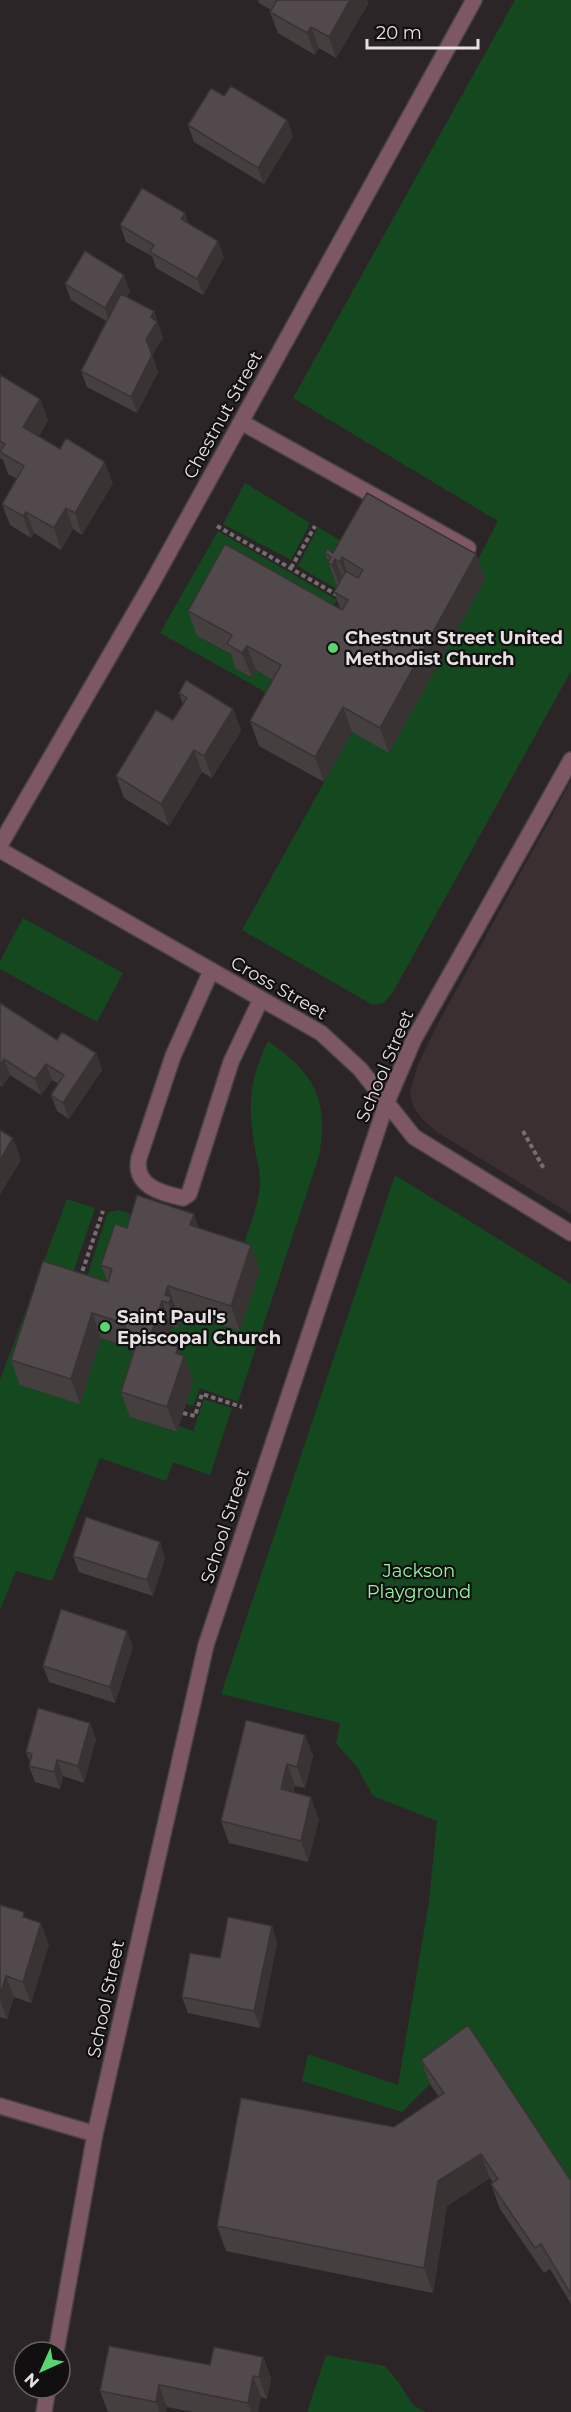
<svg xmlns="http://www.w3.org/2000/svg" width="571" height="2412" font-family="Montserrat,sans-serif">
<style>
.built{fill:#3b2f32}
.green{fill:#14481f}
.lines{fill:none;stroke-linecap:round;stroke-linejoin:round}
.minor-casing{stroke:#4a4345;stroke-width:18}
.path{stroke:#756f71;stroke-width:4;stroke-dasharray:4.5 3;stroke-linecap:butt}
.minor{stroke:#7d5763;stroke-width:15}
.wall{fill:#463f40}
.shaded-wall{fill:#393334}
.building{fill:#51494b;stroke:#393334;stroke-width:1.5}
.poi-dot{fill:#59d56f;stroke:#120f10;stroke-width:2}
.labels{text-anchor:middle;dominant-baseline:central;stroke-width:4.5;stroke-linejoin:round;paint-order:stroke}
.street-label{font-size:18px;fill:#e6e1e2;stroke:#120f10}
.poi-label{font-size:18px;font-weight:bold;fill:#e6e1e2;stroke:#120f10;text-anchor:start}
.park-label{font-size:18px;fill:#93f5a0;stroke:#120f10}
</style>
<rect width="100%" height="100%" fill="#2c2527"/>
<path class="built" d="M571,781v433l-134,-82 -13,-11 -11,-15 -3,-14 7,-25 18,-38z"/>
<path class="green" d="M515,0h56v671l-178,321 -9,11 -11,2 -131,-75 110,-198 37,20 96,-173 -13,-8 26,-50 -205,-123z
M245,483l65,40 -19,37 -68,-36z
M318,527l39,24 -4,48 -55,-33z
M218,531l119,69 -4,7 -136,29 44,24 -5,9 15,9 5,-8 34,19 -7,13 -123,-69z
M23,918l100,55 -26,49 -97,-53v-8z
M268,1041c47,33 61,59 51,115l-81,246 -38,-14 -7,18 -7,-2 -27,-41 18,-53 63,20 20,-60 -23,-8c8,-24 20,-50 23,-76 1,-13 -3,-24 -5,-37 -7,-46 -7,-65 13,-108z
M395,1175l176,109v909l-141,-109 -28,28 -100,-31 6,-27 90,31 31,-184 8,-80 -64,-25 -16,-29 -21,-24 4,-20 -119,-29z
M67,1199l28,9 -28,83 34,47 34,11 -5,68 46,15 3,-6 14,5 11,-32 28,9 -22,67 -37,-13 -7,19 -66,-23 -48,123 -36,-10 -16,39v-230z
M120,1210l26,10 -35,70 -30,5 27,-83z
M326,2355l59,11 14,17 14,22 13,7h-119z"/>
<g class="lines">
<g class="minor-casing">
<path id="minor" d="M241,422l227,126
M0,845l153,-264 321,-581
M0,850l321,183 39,36 54,68 157,96
M211,971l-38,85 -34,102c-6,28 22,35 44,40l6,-4 42,-132 30,-63
M0,2106l95,28
M56,2352l39,-218 111,-489 180,-541 28,-65 157,-279
M44,2412l4,-24"/>
</g>
<path class="path" d="M217,526l120,69
M291,568l24,-42
M523,1131l21,38
M80,1278l23,-67
M183,1413l12,3 7,-22 40,13"/>
<use href="#minor" class="minor"/>
</g>
<path class="wall" d="M258,0h109l1,4 -32,54 -17,-10 -4,7 -37,-22 -8,-21 1,-2 -12,-7z
M224,96l63,24 6,16 -29,48 -70,-42 -6,-17z
M185,213l4,11 35,33 -21,38 -47,-27 -4,-12 -26,-14 -6,-17z
M65,284l65,7 -3,6 27,14 9,27 -11,17 6,17 -21,41 -50,-26 -6,-16 25,-50 -35,-21z
M0,375l40,24 8,21 -9,16 74,47 -31,52 -9,-6 -12,21 -27,-17 -3,5 -21,-13 -8,-21 15,-25 -9,-5 -5,-14 -3,-2z
M325,553l151,1 9,25 -96,174 -37,-21 -28,50 -65,-36 -9,-25 23,-41 -17,-10 -4,8 -16,-9 -5,-15 -34,-18 -9,-25 152,-3 -6,-16 3,-5z
M179,693l54,16 8,22 -29,47 -10,-6 -33,54 -45,-28 -8,-22 57,-56 10,-16z
M0,1003l57,37 39,13 6,17 -33,49 -12,-8 -6,-16 7,-11 -6,-4 -11,15 -31,-20 -8,12 -2,-2z
M127,1228h72l61,41 -20,62 -63,-21 3,11 -2,7 -7,-2 -6,17 13,4 2,7 4,2 9,25 -16,51 -47,-15 -9,-25 12,-37 -3,-7 -29,-10 -21,66 -60,-19 -9,-25 96,-79 -6,-16z
M160,1542l5,16 -12,38 -74,-24 -6,-16z
M133,1647l-18,56 -66,-21 -6,-16z
M90,1723l6,16 -12,44 -21,-7 -3,13 -25,-7 -6,-16 1,-4 -4,-10z
M305,1735l8,21 -8,32 -10,-2 -2,7 26,26 -11,43 -79,-19 -8,-22z
M0,1905l27,13 22,26 -18,59 -17,-6 -7,22 -7,-2z
M272,1926l5,17 -17,85 -72,-15 -6,-16 38,-39z
M421,2060l150,121v123l-21,-35 -6,4 -44,-64 -9,-25 2,-1 -3,-5 -43,28 -14,87 -207,-42 -9,-25 177,-99 45,-30 -9,-13z
M263,2357l8,21 -4,21 -6,-2 -3,15h-65l-26,-5 -1,5h-58l-8,-21z"/>
<path class="shaded-wall" d="M350,0h17l1,4 -32,54 -7,-21z
M311,27l8,21 -4,7 -8,-22z
M287,120l6,16 -29,48 -6,-16z
M185,213l6,16 -10,-10z
M218,241l6,16 -21,38 -6,-16z
M124,275l6,16 -20,33 -5,-16z
M154,311l9,27 -11,17 -6,-16 5,-22z
M152,355l6,17 -21,41 -6,-16z
M40,399l8,21 -17,29 -8,-22z
M105,462l8,21 -31,52 -7,-22z
M66,508l7,21 -12,21 -7,-22z
M26,512l8,21 -3,5 -8,-22z
M476,554l9,25 -96,174 -9,-25z
M342,557l9,25 -2,4 -9,-24z
M335,559l10,25 -4,6 -9,-25z
M247,646l9,24 -4,8 -10,-25z
M343,707l9,25 -28,50 -9,-25z
M233,709l8,22 -29,47 -8,-22z
M194,750l8,22 -33,54 -8,-22z
M96,1053l6,17 -33,49 -6,-16z
M4,1059l6,16 -8,12 -2,-6v-16z
M46,1064l6,16 -11,15 -6,-16z
M13,1138l8,22 -21,35v-35z
M194,1214l9,25 -13,-14z
M251,1245l9,24 -20,62 -9,-25z
M168,1286l12,35 -2,7 -13,-33z
M162,1301l9,25 -12,37 -9,-25z
M92,1313l9,25 -21,66 -9,-25z
M178,1347l4,14 2,-5 9,25 -16,51 -10,-25z
M160,1542l5,16 -12,38 -6,-16z
M127,1631l6,16 -18,56 -5,-16z
M90,1723l6,16 -12,44 -6,-17z
M305,1735l8,21 -8,32 -8,-21z
M57,1760l6,16 -3,13 -6,-17z
M287,1764l8,22 -6,25 -8,-22z
M311,1797l8,22 -11,43 -7,-21z
M41,1923l8,21 -18,59 -8,-21z
M272,1926l5,17 -17,85 -6,-17z
M6,1976l8,21 -7,22 -7,-19v-5z
M481,2154l9,24 -43,28 -14,87 -9,-25 14,-87z
M263,2357l8,21 -4,21 -8,-22z
M253,2376l8,21 -3,15h-7l-3,-9z
M159,2385l8,22 -1,5h-6l-4,-10z"/>
<path class="building" d="M277,0h73l-21,37 -18,-10 -4,6 -37,-21z
M231,86l56,34 -29,48 -70,-43 23,-37 13,8z
M142,188l43,25 -4,6 37,22 -21,38 -47,-27 4,-7 -34,-20z
M85,251l39,24 -19,33 -40,-24z
M121,294l33,17 -3,6 6,5 -11,17 6,16 -21,42 -50,-26z
M0,375l40,24 -17,28 37,22 6,-11 39,24 -30,51 -9,-5 -12,20 -28,-16 -3,4 -21,-12 22,-38 -24,-14 5,-8 -5,-3z
M367,493l109,61 -96,174 -37,-21 -28,50 -65,-36 31,-56 -34,-19 -5,7 -15,-9 5,-9 -44,-24 37,-67 117,66 6,-10 -14,-8 12,-21 12,7 5,-8 -21,-13 -2,5 -5,-3 -3,6 -4,-2 3,-6 -6,-4 2,-4 6,4z
M186,680l47,29 -29,47 -10,-6 -33,54 -45,-28 40,-66 17,10 14,-22 -8,-5z
M0,1003l57,37 5,-8 34,21 -33,50 -12,-8 13,-20 -18,-11 -11,15 -31,-20 -4,6z
M0,1130l13,8 -13,22z
M137,1195l57,19 -4,11 61,20 -20,61 -63,-20 -3,9 6,2 -2,6 -7,-2 -12,37 28,9 -2,6 8,3 -17,51 -46,-15 18,-57 -15,-5 2,-6 -34,-11 -21,66 -60,-19 32,-99 65,21 4,-13 -11,-4 14,-41 12,4z
M86,1517l74,25 -13,38 -74,-24z
M61,1609l66,22 -17,56 -67,-21z
M38,1708l52,15 -12,43 -21,-6 -3,12 -25,-6 3,-12 -6,-2z
M246,1720l59,15 -8,32 -10,-3 -6,25 30,8 -10,44 -80,-20z
M0,1905l24,7 -1,5 18,6 -18,59 -17,-6 -6,19z
M228,1917l44,9 -18,85 -72,-14 8,-44 30,5z
M468,2025l103,156v113l-30,-50 -6,4 -44,-64 7,-5 -17,-25 -43,27 -14,87 -207,-42 24,-128 153,29 50,-34 -23,-33z
M109,2346l101,19 4,-18 49,10 -4,20 -6,-1 -5,27 -89,-18 -3,17 -56,-11z"/>
<g class="poi-dot">
<circle cx="333" cy="648" r="6"/>
<circle cx="105" cy="1327" r="6"/>
</g>
<g class="labels">
<g class="street-label">
<text transform="translate(223 415) rotate(-61)">Chestnut Street</text>
<text transform="translate(279 988) rotate(30)">Cross Street</text>
<text transform="translate(385 1066) rotate(-67)">School Street</text>
<text transform="translate(225 1526) rotate(-72)">School Street</text>
<text transform="translate(106 1999) rotate(-78)">School Street</text>
</g>
<g class="poi-label">
<text x="345" y="638">Chestnut Street United<tspan x="345" dy="21">Methodist Church</tspan></text>
<text x="117" y="1317">Saint Paul's<tspan x="117" dy="21">Episcopal Church</tspan></text>
</g>
<g class="park-label">
<text x="419" y="1571">Jackson<tspan x="419" dy="21">Playground</tspan></text>
</g>
</g>
<g transform="translate(42 2370) rotate(225)"><circle r="28" fill="#120f10" stroke="#676364" stroke-width="1.5"/>
<path d="M0-4.5L10 22L0 15L-10 22Z" fill="#59d56f"/>
<text y="-9" font-size="16" font-weight="bold" text-anchor="middle" fill="#e6e1e2">N</text>
</g>
<path d="M367 39v9h111v-9" fill="none" stroke="#e6e1e2" stroke-width="3"/>
<text x="376" y="39" font-size="18" fill="#e6e1e2" stroke="#120f10" stroke-width="4.5" paint-order="stroke">20 m</text>
</svg>
